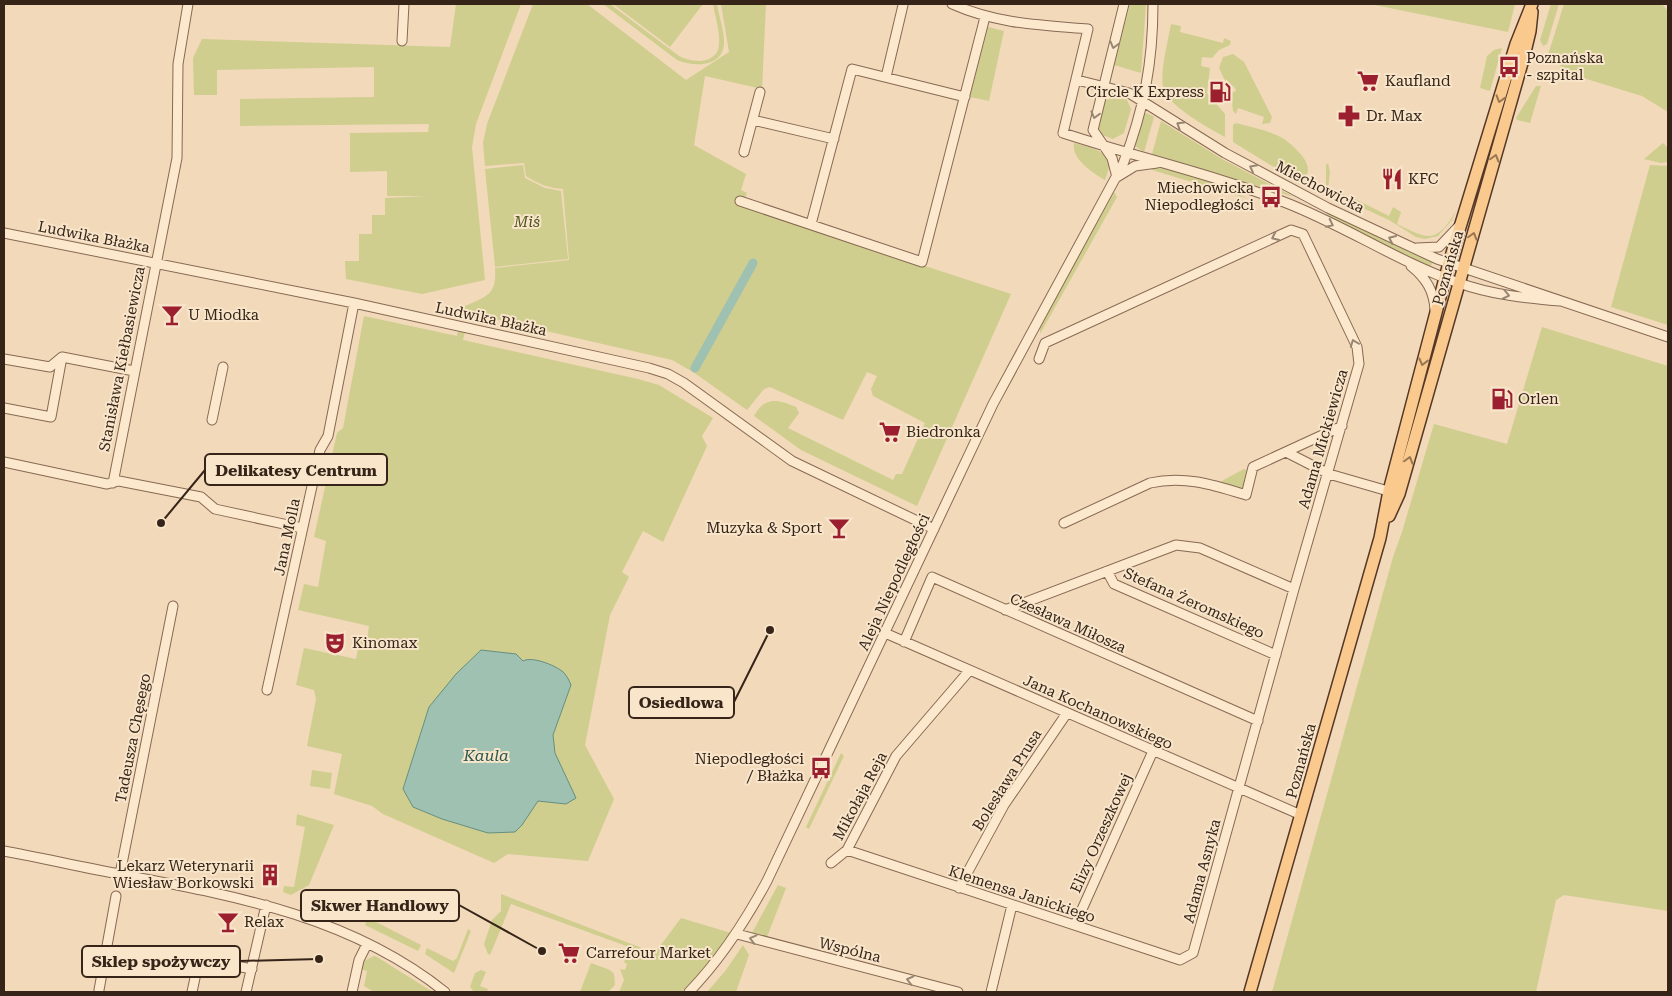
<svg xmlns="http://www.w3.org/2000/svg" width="1672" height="996" font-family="'Roboto Serif',serif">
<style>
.green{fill:#cfce8e}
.water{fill:#9fc1b2;stroke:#668e7f}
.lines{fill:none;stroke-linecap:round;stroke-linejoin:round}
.canal{stroke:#9fc1b2;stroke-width:9}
.minor-casing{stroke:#886953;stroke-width:11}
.major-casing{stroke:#553728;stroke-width:14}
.minor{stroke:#fbe8cd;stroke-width:9}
.major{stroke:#f9c98d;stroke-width:11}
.oneway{stroke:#988673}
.oneway2{stroke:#987653}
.labels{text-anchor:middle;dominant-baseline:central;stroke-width:4;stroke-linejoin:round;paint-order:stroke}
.poi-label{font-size:15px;fill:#362419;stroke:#f8e5ca;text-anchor:start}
.street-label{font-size:15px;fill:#362419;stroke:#f8e5ca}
.park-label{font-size:15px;font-style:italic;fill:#4e541e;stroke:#f8e5ca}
.water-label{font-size:16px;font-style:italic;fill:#27574e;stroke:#f8e5ca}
.leader{fill:none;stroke:#362419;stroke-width:2}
.callout-dot{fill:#362419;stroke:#f8e5ca;stroke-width:2}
.callout{fill:#f8e5ca;stroke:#362419;stroke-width:2}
.callout-label{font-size:16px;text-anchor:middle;font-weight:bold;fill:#362419}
</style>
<rect width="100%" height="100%" fill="#f1d9ba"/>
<path class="green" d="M456,4h65l-45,120 -4,23 13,133 -63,14 -76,-15 -1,-18h14v-27h13v-19h13v-17l44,-2h-42v-25l-37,1v-39l78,-1 1,-8 -189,2v-27l134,-2v-30l-157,3v25h-23l-1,-37 9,-19 248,8z
M533,4h54l99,76 43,-28 -8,-48h45l-4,85 -57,-13 -11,69 52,29 -5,16 6,3 -2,5 -4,-1 -3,8 273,89 -94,212 -116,-56 -47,-34c11,-20 24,-17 42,-9l3,6 -11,15 105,52 3,-6h6l23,-51 -52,-27 -2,-7 6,-13 -10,-4 -24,48 -73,-33 -6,2 -17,21 -54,-38 -21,-12 -208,-48 1,-6c22,-10 32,-11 30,-38l74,-8 -6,-71c-14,-1 -25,-5 -37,-13l-2,-13 -39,3 -2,-23 4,-19z
M603,4h7l69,52c14,8 40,8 40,-13 1,-12 -4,-27 -6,-39h4c2,12 7,27 7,39 -1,25 -31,24 -47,17z
M613,4h90l-33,43z
M1130,4h16l-5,69 -27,-8z
M1370,4h145l-7,28z
M1551,4h8l-12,40 -4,2 -3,-6z
M1564,4h98l6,7v101l-26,-16 -62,-19 -33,-19z
M1171,24l10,2 -1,6 43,11 1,-5 7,3 -1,4 -11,5 -7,8 -10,-1 -1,9 9,2 -3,25 18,21v23c-15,-8 -60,-33 -62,-50 -3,-17 5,-45 8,-63z
M988,27l16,4 -15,70 -19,-4z
M1502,48l-12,43 -10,-3 7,-32 7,-6z
M1233,54l11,8 28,55 -2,6 -8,1 2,-7 -26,-9 -2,6 -3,-3 -2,-18 5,-2 -2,-5 -5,3 -10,-21 4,-11z
M1536,86h5l-11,37 -13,-3 -1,-2z
M1115,96l12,4 4,9 -7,24 -11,6 -11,-4 -4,-8 7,-26z
M1147,113l7,4 -10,35 -9,-6 9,-32z
M1161,121l61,38 72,38 -142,-43z
M1236,123c14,4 36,8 48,16 11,8 33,27 20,39l-32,-12 -39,-24v-17z
M1074,143c15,4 31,6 36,22l-5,15c-12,-7 -34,-21 -31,-37z
M1663,143l5,5v14l-7,1 -17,-4z
M1328,163l2,9 -2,17 23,8 38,19 4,-9 8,5 -4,12c30,15 39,21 59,-13l-4,9 -14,16 -13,3 -9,-2 -27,-17 -61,-28 -2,-3v-24z
M523,165l2,13 20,10 16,3 7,68 -73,8 -10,-98z
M1650,165l18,1v159l-57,-18z
M1148,166c28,0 76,21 101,33l-97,-29z
M1114,192l3,5 -77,137v-8z
M1328,213l104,49 -1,5 -106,-50z
M364,316l93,20 1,-6 7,2 -2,8 175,39 21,6 54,33 -11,18 5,10 -44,96 -20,-11 -21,41 7,5 -19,38 -25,130 29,54 -26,62 -80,-7 -14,9 -111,-49 -11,-8 -38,-12 8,-40 -35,-8 9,-47 -2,-9 -18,-5 8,-37 52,11 4,-20h7l2,-13 -71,-16 6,-26 14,3 8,-46 -12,-4 23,-104 6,-5z
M1542,327l126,39v545l-104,-16 -8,5 -20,92h-264l121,-435 9,-25 32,-108 73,20z
M1244,469l3,1 -2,16 -3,3 -22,-7z
M841,753l3,3 -35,73 -3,-2z
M312,770l20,3 -2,16 -20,-3z
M297,814l37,11 -25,60 -18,10 -8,-3 1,-6 10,1 11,-60 -9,-2z
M778,885l8,3 -19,49 -15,-4z
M501,894l154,59 26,-35 50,15 -25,36 -25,23h-62l5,-12 -4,-11 5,1 2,-6 -3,-2 5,-15 -118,-43 -21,51 -2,-1 -4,-10 8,-24 9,-9z
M333,900l88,45 -3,6 -53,-26 1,-3 -6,-3 -1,2 -29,-13z
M468,929l3,2 -17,42 -29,-19 2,-6 26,13 4,-3z
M743,945l6,10 -13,37h-29l19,-22z
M374,956l3,1 56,35h-59l-10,-6 3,-15 -6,-2 3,-8z
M591,963l19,7 4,4 1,11 -7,7h-28z
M481,970l5,2 -6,14 8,3 -1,3h-13l-4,-5 5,-14z"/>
<path class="water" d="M481,650l35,4 7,7c9,-5 31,4 39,10 4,3 7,9 9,14l-18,50 2,18 21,45 -10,6 -28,-3 -16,24 -7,7 -27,1 -46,-14 -29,-12 -10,-18 26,-82 27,-33z"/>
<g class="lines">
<path class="canal" d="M695,368l58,-105"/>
<g class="minor-casing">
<path id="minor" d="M952,4c45,20 88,21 136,25l-25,104c73,24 149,41 221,69 60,23 114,60 175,81 33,12 67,15 101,18
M402,41l2,-37
M886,77l17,-72
M1077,80l52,13 96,60 103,55 109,51 231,78
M753,120l81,19
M744,152l16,-60
M1117,177l-5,-19 -19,-28 31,-126
M1117,177l18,-11 22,-3
M740,201l182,61 63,-245
M811,224l41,-155 113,28
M4,233l350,70 295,65 19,6 16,9 108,78 142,68
M1417,248l22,-1 19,-20
M1411,266c15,12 23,25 24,44
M62,357l72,14
M4,359l46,8 12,-10
M1039,359l6,-16
M4,408l47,9 11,-60
M212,420l11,-53
M1286,452l43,22 66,19
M4,462l103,22 12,-3 82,16 14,12 87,19
M113,483l64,-325 1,-94 10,-60
M1064,523l86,-40c34,-8 64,2 96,12l7,-28 89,-41
M1107,571l7,13 162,71
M1005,610l171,-65 24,3 94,41
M885,633l416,182
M904,642l28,-65 326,144
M267,690l53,-240 8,-14 26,-133
M847,850l333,110 13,-7 101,-364 65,-225 -2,-17 -54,-113 -12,-4 -246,113
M4,851c38,7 77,16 115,23 116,22 231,42 326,118
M831,863l16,-13 49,-94 73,-85
M120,874l53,-268
M959,888l45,-83 63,-92
M1075,925l78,-174
M737,934l221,58
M99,990l17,-94
M192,992l7,-33 53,10
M246,992l20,-87
M352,992l7,-32 8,-16
M689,992c32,-33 56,-70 78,-111l226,-477 130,-240c21,-54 30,-102 30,-160
M991,992l21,-87"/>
</g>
<g class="major-casing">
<path id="major" d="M1389,516l10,-22 125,-438 6,-25 2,-19
M1250,992l130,-454 9,-47 60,-228 67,-219 16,-40"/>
</g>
<use href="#minor" class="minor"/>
<use href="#major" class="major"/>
</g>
<defs><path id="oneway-chevron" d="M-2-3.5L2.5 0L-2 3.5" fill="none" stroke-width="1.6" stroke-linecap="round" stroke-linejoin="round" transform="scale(1.25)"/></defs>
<g class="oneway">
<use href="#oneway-chevron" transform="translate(1114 45) rotate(105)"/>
<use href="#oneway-chevron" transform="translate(1095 115) rotate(105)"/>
<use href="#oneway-chevron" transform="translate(1180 125) rotate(-148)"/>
<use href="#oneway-chevron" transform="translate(1253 168) rotate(-152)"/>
<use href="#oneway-chevron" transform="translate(1330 224) rotate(26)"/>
<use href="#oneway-chevron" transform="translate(1275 237) rotate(155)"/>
<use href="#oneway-chevron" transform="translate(1392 239) rotate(-155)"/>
<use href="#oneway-chevron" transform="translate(1506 295) rotate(12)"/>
<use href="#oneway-chevron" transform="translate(1354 343) rotate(-111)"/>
<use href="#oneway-chevron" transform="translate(753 939) rotate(-165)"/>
<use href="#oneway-chevron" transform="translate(910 980) rotate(-166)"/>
</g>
<g class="oneway2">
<use href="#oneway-chevron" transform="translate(1500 99) rotate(107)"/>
<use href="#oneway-chevron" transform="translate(1495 158) rotate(-74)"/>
<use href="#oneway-chevron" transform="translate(1473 236) rotate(-74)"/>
<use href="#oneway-chevron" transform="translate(1423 362) rotate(104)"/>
<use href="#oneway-chevron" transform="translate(1409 460) rotate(-74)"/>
</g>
<defs>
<g id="bus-bare" transform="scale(1.725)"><path d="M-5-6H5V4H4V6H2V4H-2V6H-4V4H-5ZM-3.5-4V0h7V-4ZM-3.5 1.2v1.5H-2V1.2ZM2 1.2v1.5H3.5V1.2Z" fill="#9c1f30" stroke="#f8e5ca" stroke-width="2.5" paint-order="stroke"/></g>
<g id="supermarket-bare" transform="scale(1.725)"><path d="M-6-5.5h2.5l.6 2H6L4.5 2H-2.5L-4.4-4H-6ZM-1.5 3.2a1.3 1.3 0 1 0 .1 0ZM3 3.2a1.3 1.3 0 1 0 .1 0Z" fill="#9c1f30" stroke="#f8e5ca" stroke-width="2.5" paint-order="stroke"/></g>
<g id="fuel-bare" transform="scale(1.725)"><path d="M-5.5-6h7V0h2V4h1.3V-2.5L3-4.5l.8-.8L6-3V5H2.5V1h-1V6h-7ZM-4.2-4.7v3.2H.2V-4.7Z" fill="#9c1f30" stroke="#f8e5ca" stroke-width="2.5" paint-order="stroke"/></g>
<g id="pharmacy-bare" transform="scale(1.725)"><path d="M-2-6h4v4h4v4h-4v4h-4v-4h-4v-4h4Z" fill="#9c1f30" stroke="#f8e5ca" stroke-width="2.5" paint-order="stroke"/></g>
<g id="restaurant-bare" transform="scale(1.725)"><path d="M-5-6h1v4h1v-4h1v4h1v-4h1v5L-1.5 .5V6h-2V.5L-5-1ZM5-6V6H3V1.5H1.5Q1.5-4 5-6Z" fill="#9c1f30" stroke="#f8e5ca" stroke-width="2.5" paint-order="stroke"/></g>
<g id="bar-bare" transform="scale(1.725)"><path d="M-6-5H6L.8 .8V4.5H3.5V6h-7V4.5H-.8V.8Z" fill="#9c1f30" stroke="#f8e5ca" stroke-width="2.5" paint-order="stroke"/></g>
<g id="theatre-bare" transform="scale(1.725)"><path d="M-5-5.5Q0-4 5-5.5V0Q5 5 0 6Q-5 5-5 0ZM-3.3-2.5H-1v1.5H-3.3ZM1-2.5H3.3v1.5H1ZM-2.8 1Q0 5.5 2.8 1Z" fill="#9c1f30" stroke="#f8e5ca" stroke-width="2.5" paint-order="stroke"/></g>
<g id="building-bare" transform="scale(1.725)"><path d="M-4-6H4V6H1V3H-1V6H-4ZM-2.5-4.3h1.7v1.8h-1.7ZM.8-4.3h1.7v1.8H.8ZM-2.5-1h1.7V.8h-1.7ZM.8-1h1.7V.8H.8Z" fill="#9c1f30" stroke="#f8e5ca" stroke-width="2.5" paint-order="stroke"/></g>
</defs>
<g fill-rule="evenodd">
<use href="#bus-bare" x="1509" y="67"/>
<use href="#supermarket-bare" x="1368" y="81"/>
<use href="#fuel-bare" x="1220" y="92"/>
<use href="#pharmacy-bare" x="1349" y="116"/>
<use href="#restaurant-bare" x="1392" y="179"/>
<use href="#bus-bare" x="1271" y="197"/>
<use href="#bar-bare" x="172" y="315"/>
<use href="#fuel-bare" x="1502" y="399"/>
<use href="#supermarket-bare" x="890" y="432"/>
<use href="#bar-bare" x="839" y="528"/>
<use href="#theatre-bare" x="335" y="643"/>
<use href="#bus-bare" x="821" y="768"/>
<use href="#building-bare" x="270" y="875"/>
<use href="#bar-bare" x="228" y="922"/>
<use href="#supermarket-bare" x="569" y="953"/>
</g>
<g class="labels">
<g class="poi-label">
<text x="1526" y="58">Poznańska<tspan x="1526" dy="17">- szpital</tspan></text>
<text x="1385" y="81">Kaufland</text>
<text x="1204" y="92" text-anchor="end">Circle K Express</text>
<text x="1366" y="116">Dr. Max</text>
<text x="1408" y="179">KFC</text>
<text x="1254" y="188" text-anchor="end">Miechowicka<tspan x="1254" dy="17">Niepodległości</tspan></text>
<text x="188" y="315">U Miodka</text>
<text x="1518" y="399">Orlen</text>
<text x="906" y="432">Biedronka</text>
<text x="822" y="528" text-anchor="end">Muzyka &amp; Sport</text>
<text x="352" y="643">Kinomax</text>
<text x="804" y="759" text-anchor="end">Niepodległości<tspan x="804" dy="17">/ Błażka</tspan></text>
<text x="254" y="866" text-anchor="end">Lekarz Weterynarii<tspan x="254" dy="17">Wiesław Borkowski</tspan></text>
<text x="244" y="922">Relax</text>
<text x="586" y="953">Carrefour Market</text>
</g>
<g class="street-label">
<text transform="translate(1320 187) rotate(27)">Miechowicka</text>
<text transform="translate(94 237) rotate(11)">Ludwika Błażka</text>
<text transform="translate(1448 268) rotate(-74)">Poznańska</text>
<text transform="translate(491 319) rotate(12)">Ludwika Błażka</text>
<text transform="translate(122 359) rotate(-79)">Stanisława Kiełbasiewicza</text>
<text transform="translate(1323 439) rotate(-74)">Adama Mickiewicza</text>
<text transform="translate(287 537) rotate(-78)">Jana Molla</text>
<text transform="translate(894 582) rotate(-65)">Aleja Niepodległości</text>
<text transform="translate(1194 603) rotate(24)">Stefana Żeromskiego</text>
<text transform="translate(1068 623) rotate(24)">Czesława Miłosza</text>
<text transform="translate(1098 712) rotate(24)">Jana Kochanowskiego</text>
<text transform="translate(133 738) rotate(-79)">Tadeusza Chęsego</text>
<text transform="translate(1301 761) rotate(-75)">Poznańska</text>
<text transform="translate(1007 780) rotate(-58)">Bolesława Prusa</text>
<text transform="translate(860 796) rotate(-62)">Mikołaja Reja</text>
<text transform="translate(1101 833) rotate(-66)">Elizy Orzeszkowej</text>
<text transform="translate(1202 871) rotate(-75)">Adama Asnyka</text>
<text transform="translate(1022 894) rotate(18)">Klemensa Janickiego</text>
<text transform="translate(850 950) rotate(14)">Wspólna</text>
</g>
<g class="park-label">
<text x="527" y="222">Miś</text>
</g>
<g class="water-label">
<text x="486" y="755">Kaula</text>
</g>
</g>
<path class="leader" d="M161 523L205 470M770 630L734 702M542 951L459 905M319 959L240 961"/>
<g class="callout-dot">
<circle cx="161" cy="523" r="5"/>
<circle cx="770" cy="630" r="5"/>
<circle cx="542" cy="951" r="5"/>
<circle cx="319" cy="959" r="5"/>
</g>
<g class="callout">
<rect x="205" y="454" width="182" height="31" rx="5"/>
<rect x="629" y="687" width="105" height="31" rx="5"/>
<rect x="301" y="890" width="158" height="31" rx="5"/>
<rect x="82" y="946" width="158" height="31" rx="5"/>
</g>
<g class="callout-label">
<text x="296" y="476">Delikatesy Centrum</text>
<text x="681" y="708">Osiedlowa</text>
<text x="380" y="911">Skwer Handlowy</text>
<text x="161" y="967">Sklep spożywczy</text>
</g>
<rect width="1672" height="996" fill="none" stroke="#362419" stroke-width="10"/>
</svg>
